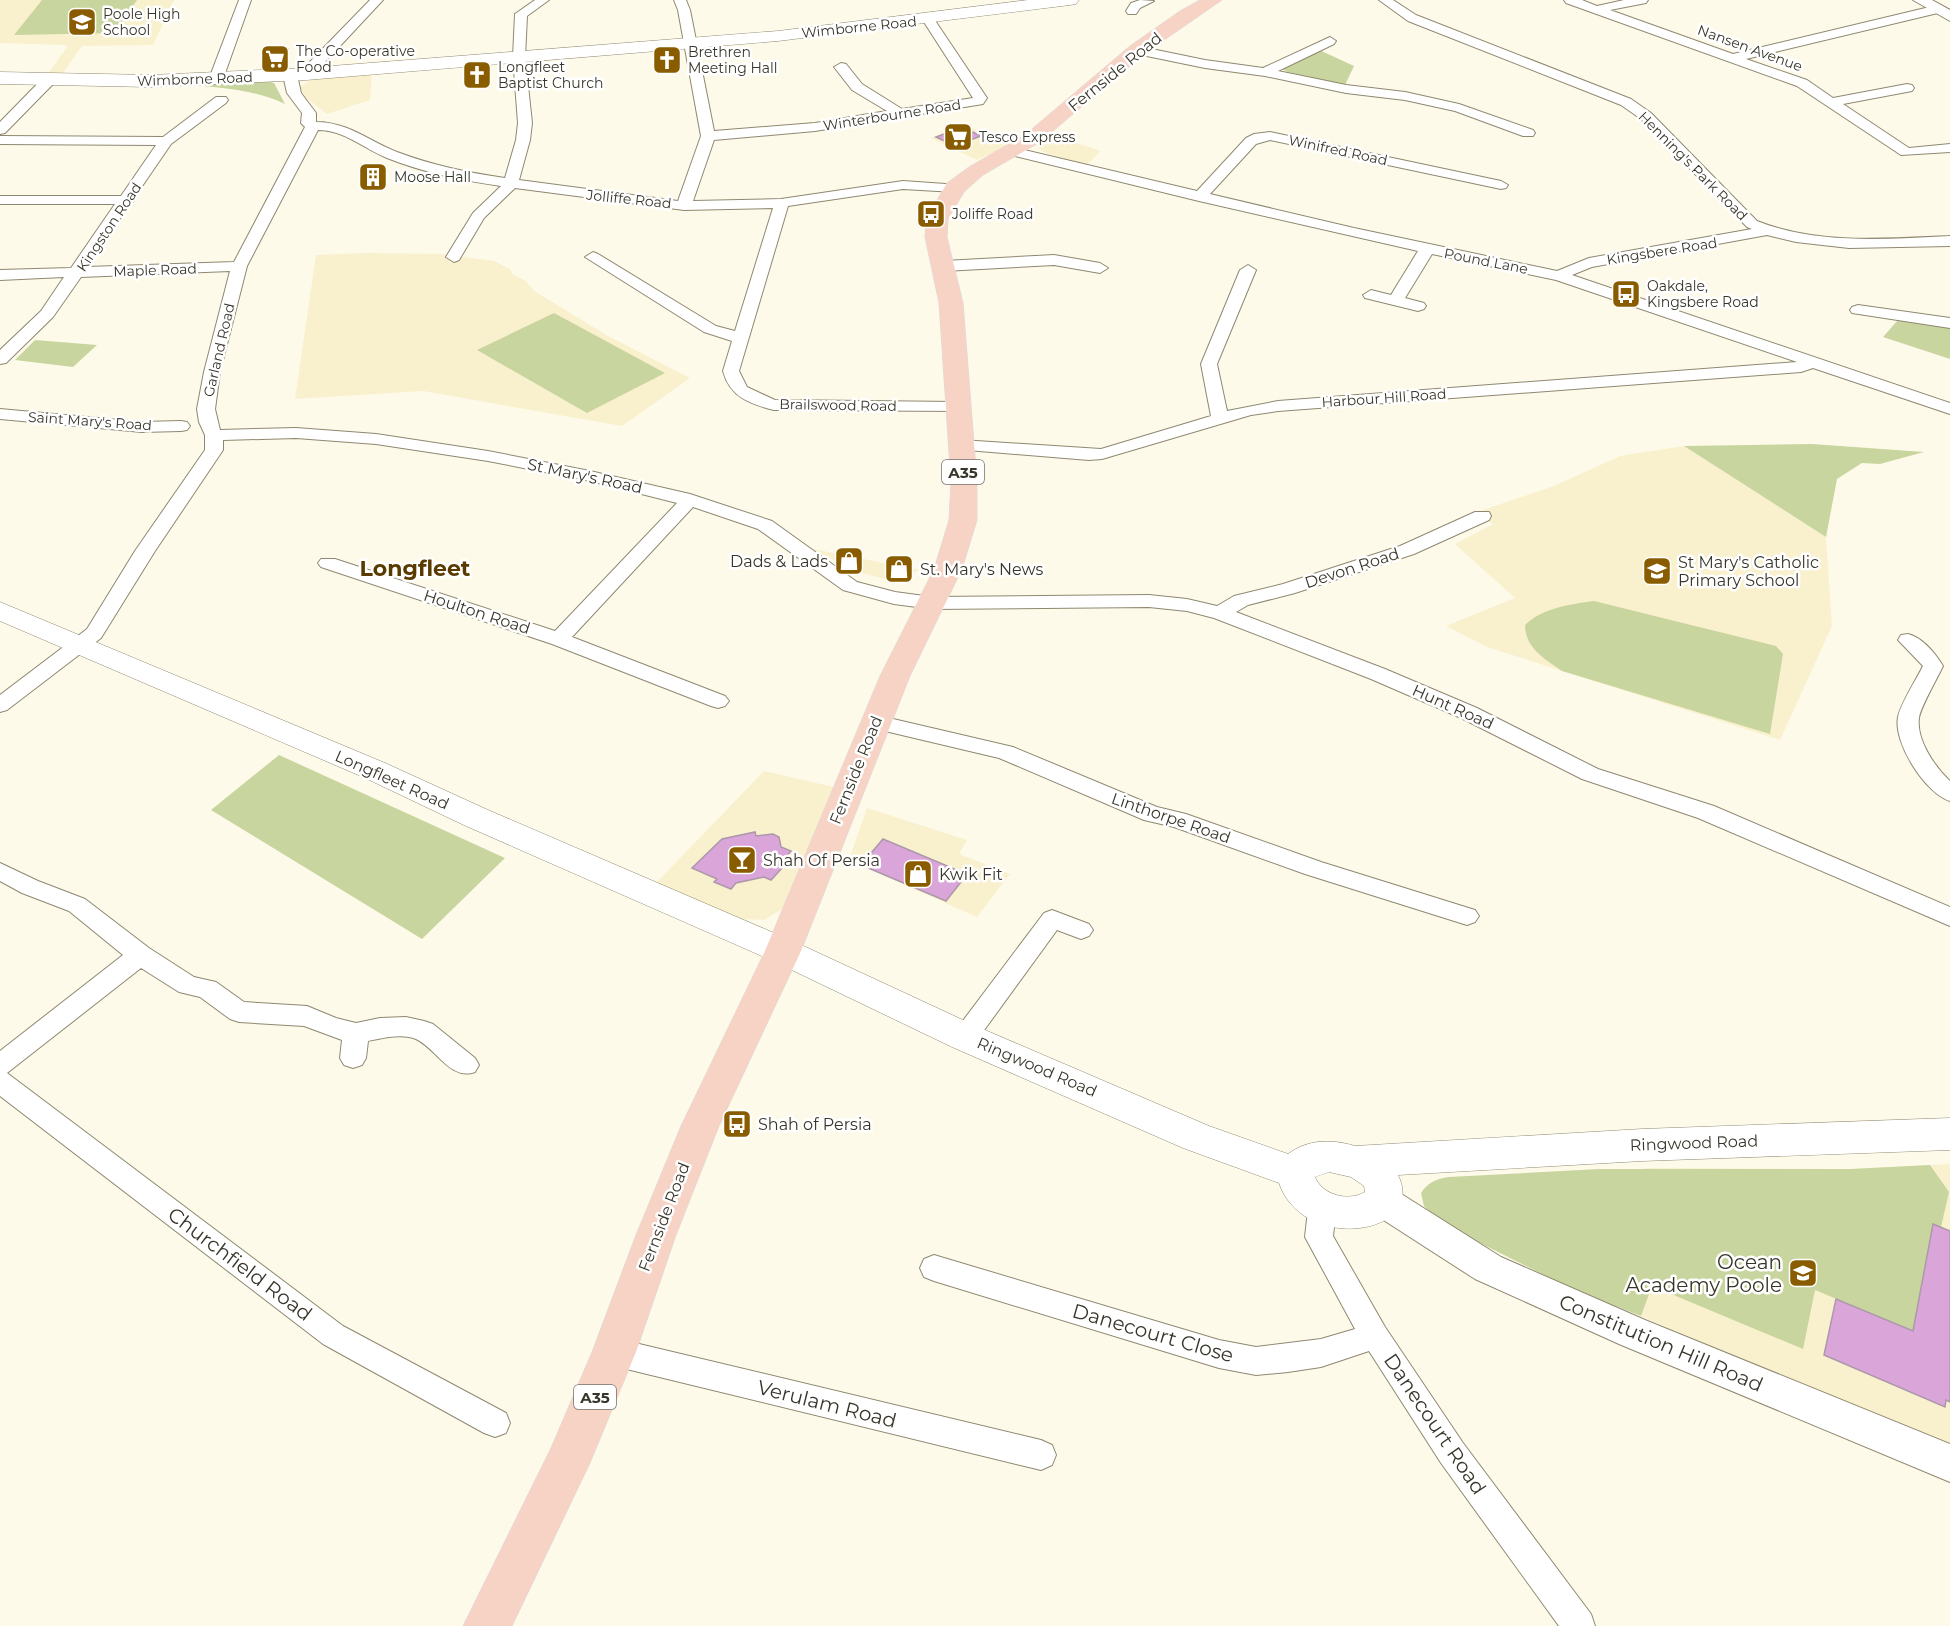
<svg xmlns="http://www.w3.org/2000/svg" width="1950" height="1626" font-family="Montserrat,sans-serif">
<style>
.built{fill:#f9f0cd}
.green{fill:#c9d59e}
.building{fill:#daa5d8;stroke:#ac98ab;stroke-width:1.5}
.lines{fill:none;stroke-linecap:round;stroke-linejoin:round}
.minor-casing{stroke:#8f8870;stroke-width:2}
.tertiary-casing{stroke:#8f8870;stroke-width:2}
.secondary-casing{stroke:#8f8870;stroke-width:1}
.trunk-casing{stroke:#dbdbd9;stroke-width:1}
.minor{fill:#fff;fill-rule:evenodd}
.tertiary{fill:#fff;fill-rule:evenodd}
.secondary{fill:#fff;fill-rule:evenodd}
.trunk{fill:#f7d3c6;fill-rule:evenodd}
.labels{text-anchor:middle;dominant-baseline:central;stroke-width:5;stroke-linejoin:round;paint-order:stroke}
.far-poi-label{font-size:14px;fill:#38362b;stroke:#fff;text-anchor:start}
.far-street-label{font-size:14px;fill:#38362b;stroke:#fff}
.shield{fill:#fff;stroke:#74726b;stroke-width:1.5}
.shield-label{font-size:15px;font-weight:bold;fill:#38362b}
.street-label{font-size:16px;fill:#38362b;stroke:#fff}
.poi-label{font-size:16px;fill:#38362b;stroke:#fff;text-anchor:start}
.near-poi-label{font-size:20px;fill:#38362b;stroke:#fff;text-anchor:end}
.near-street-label{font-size:20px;fill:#38362b;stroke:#fff}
.district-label{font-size:22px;font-weight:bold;fill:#593b00;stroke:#fff}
</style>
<rect width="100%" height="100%" fill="#fefaea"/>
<path class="built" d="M0,0h174l-21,45 -71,1 -20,28h-14l19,-27 -1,-2 -66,-2z
M372,72l-2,28 -43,14 -22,-17 -5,-10 14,-9z
M962,124l22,9 32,9 -39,18 -46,-22z
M1046,133l54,18 -13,14 -25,-6 -18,-7 -11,-8z
M367,253l74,1 53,7 16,8 2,5 14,7 8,10 76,46 80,41 -68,48 -199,-35 -128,8 21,-144z
M1684,446l142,91 6,89 -52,114 -293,-93 -41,-21 69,-28 -60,-54 38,-20 -11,-8 1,-6 71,-24 66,-30z
M813,549l106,21 -14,6 -20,3 -31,-8z
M764,771l74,17 -51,118 -23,14 -25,-1 -83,-36z
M867,808l100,32 -8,14 51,20 -33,43 -128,-57z
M1950,1164v284l-309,-132 29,-87 -24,-61 205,1z"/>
<path class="green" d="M42,0h95l-23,33 -100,2z
M1317,49l37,17 -9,19 -57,-13 -6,-3z
M270,82l4,1 11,21c-30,-14 -61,-16 -94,-19z
M554,313l111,60 -78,40 -110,-63z
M1898,320l52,6v33l-67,-22z
M35,340l62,5 -24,22 -58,-7z
M1812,444l112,8 -44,12 -18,-1 -25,16 -11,58 -142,-91z
M1594,601l182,45 7,8 -13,80 -208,-63c-17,-12 -37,-23 -37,-46 17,-17 46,-21 69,-24z
M279,755l226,103 -83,81 -211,-129z
M1930,1165l19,27 -8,35 -8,-2 -12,109 -106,-44 -12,59 -151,-63 -11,30 -69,-27 -96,-48 -40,-23 -12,-12 -3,-13c7,-11 15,-14 28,-16l150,-8h252z"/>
<path class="building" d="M288,49l-4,17 -21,1 5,-17z
M962,127l19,9 -26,10 -19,-9z
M755,832l1,4 17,-2 6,3 2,10 10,4 -12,14 4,2 -12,13 -7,-3 -28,6 -5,6 -17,-7 3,-3 -25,-11 30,-29z
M883,839l74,31 -6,8 10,4 -15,19 -85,-36z
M1933,1224l17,7v171l-4,-2 -1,7 -121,-52 12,-56 77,32z"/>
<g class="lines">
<g class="minor-casing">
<path id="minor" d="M239,0h12l-28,79 -7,4 -5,-1 -2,-3z
M370,0h13l-72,77h-10l-2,-3 2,-3z
M535,0h14l-22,16 -2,41 7,66 -2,17 -11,40 159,21 23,-65 -23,-126 -4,-10h12l4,10 24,121 101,-8 72,-12 -35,-21 -18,-23 7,-4 5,1 16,20 40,25 71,-11 -51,-79 2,-3h8l55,82 -4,6 -168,27 -101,9 -21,61 88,-2 122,-18 57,4 2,3 -2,3 -5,1 -52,-3 -115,17 -49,165 8,16 28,13 182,2 6,1 3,4 -3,4 -189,-1c-24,-6 -44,-13 -51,-39l9,-30 -28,-9 -119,-75 8,-5 5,2 118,72 19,5 38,-123 -89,2 -169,-22 -31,30 -25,42 -5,2 -8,-5 27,-44 28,-27c-41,-6 -76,-13 -114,-28 -24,-10 -43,-28 -69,-28l-71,136 -27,106 -5,37 5,21 76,-2 80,6 112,17 102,20 100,23 82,27 85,61 38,10 37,5 217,-2 38,4 30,7 17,-10 49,-12 117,-38 75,-34h14l2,4 -2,4 -75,34 -119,39 -47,12 -12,7 149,57 92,39 121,61 116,37 236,101v19l-252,-108 -116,-39 -121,-61 -90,-39 -157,-61 -27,-7 -38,-4 -217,2 -38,-5 -51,-14 -85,-61 -65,-22 -121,130 153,59 4,5 -4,5 -7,2 -7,-2 -159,-62 -231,-77 -3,-4 3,-4h14l220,72 122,-128 -87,-22 -102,-20 -112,-17 -80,-6 -73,2v10l-68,101 -54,87 -94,72 -7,2v-17l87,-66 48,-78 70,-101v-15l-6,-13 -2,-13 7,-37 26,-101 -149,6 -28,40 -47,46 -6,1v-14l41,-39 23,-34 -64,3v-10l71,-2 44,-64h-115v-8h121l35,-51 -156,-1v-8l163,1 53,-40h10l2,3 -2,3 -55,41 -37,54 1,2 -5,4 -43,63 147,-5 71,-135 -4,-4 1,-10 -15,-20 -4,-18 2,-3 5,-1 7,4 4,18 15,20v9c32,0 53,19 81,30 38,14 68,20 108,26l11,-38 2,-17 -5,-66 2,-43z
M1140,0l14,1 -14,7 -4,6h-8l-2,-3 5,-8z
M1379,0h14l23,15 215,84 20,14 106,108c61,24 129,18 193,15v10l-101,2 -53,-6 -29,-7 -175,32 -20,8 378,128v11l-137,-46 -12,4 -523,39 -27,4 -149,44 -13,1 -134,-11 -3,-4 3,-4 6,-1 140,9 110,-33 -10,-52 39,-94 8,-5 8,5 -39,94 10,47 51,-10 519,-39 -241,-82 -124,-26 -27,44 19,5 2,3 -2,3 -6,2 -53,-13 -2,-3 8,-5 20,5 27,-44 -219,-50 -192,-47 -2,-3 7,-4 185,44 49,-53 8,-4 16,-2 231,49 7,4 -2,3 -5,1 -231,-49 -14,4 -46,50 144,34 203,43 32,-13 163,-29 -5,-2 -106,-108 -20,-14 -213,-84z
M1564,0h18l15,6 27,-6h24l-2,3 -36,7 123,44 205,-49 4,1 2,3 -2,3 -196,47 61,21 26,18 74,-14 5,1 2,3 -2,3 -69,13 66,44 41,-4v8l-49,3 -104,-69 -231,-83z
M1330,37l6,4 -2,3 -56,27 68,14 59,7 54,12 74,26 2,3 -2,3h-10l-68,-25 -50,-11 -59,-7 -81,-17 -60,-8 -68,-14 -6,-4 6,-4 68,14 58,8z
M50,75l5,1 2,3 -2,3 -50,51 -5,1v-12l45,-46z
M1054,255l46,8 8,5 -8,5 -46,-8 -110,6 -8,-5 8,-5z
M1858,305l92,13v10l-98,-15 -2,-3 2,-3z
M0,409l142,13 39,-1 6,1 3,4 -3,4 -6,1 -39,1 -142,-13z
M1908,634c15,4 27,19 35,32 -5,11 -23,42 -24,52 -3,22 16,49 31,63v20c-24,-7 -57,-58 -52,-84 3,-14 18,-37 25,-51l-25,-26 3,-5z
M876,715l137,32 144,60 29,7 135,48 154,48 4,6 -4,6 -8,3 -162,-51 -131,-47 -30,-7 -145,-62 -131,-31 -3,-5 3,-5z
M0,863l38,18 47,18 64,49 45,29 22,5 28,20 63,4 29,12 20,5 24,-5 26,-1 18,4 9,3 42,34 4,7 -4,7c-25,9 -39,-24 -59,-33 -14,-6 -34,-1 -48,2l-2,17 -4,7 -9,3 -9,-3 -4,-7 2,-18 -38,-14 -65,-4 -9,-3 -30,-22 -21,-5 -38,-24 -134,105 336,253 163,87 4,10 -4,10 -11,4 -11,-4 -161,-89 -323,-248v-45l123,-96 -54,-44 -47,-18 -22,-12z
M1052,910l37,14 4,6 -4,6 -8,3 -24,-9 -83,114 -9,3 -9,-3 -4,-7 4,-7 88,-117z
M1322,1198l10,4 4,8 -3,26 52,91 78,116 128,171 4,12h-36l-118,-163 -72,-112 -48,16 -33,5 -32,3 -37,-7 -285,-87 -10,-4 -4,-9 4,-9 10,-4 285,85 37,7 65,-8 34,-10 -50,-92 3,-27 4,-8z
M614,1338l427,102 11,5 4,10 -4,10 -11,5 -427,-104 -10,-4 -5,-10 5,-10z"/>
</g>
<g class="tertiary-casing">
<path id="tertiary" d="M1913,0h19l18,10v11z
M1383,1186l12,4 106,67 144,63 305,124v38l-331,-138 -144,-65 -104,-67 -5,-11 5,-11z"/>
</g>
<g class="secondary-casing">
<path id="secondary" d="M1028,0h51l-3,4 -6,1 -292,36 -472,39 -155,7 -151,-3v-12l151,3 155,-7 472,-37z
M0,602l385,161 103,47 307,132 183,85 231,99 79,28c20,-15 44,-15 67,-8l287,-17 308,-11v32l-308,11 -244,14c30,60 -95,79 -119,8l-96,-35 -231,-101 -181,-87 -305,-134 -103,-49 -363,-156zM1329,1172l22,5 13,9 1,6c-17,10 -43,3 -50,-15z"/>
</g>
<g class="trunk-casing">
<path id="trunk" d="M1200,0h22l-78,54 -104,88 -57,33 -19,17 -16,27 -1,18 16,66 14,179v38l-15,49 -52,107 -109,275 -82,175 -43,109 -40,117 -46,111 -78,163h-49l88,-178 41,-96 44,-117 45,-109 84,-175 115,-275 54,-107 15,-49 2,-38 -12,-179 -14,-66 1,-18 21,-36 22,-16 57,-33 104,-88 50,-35z"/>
</g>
<use href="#minor" class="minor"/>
<use href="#tertiary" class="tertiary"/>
<use href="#secondary" class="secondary"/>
<use href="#trunk" class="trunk"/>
</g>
<defs>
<g id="school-square" transform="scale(1.5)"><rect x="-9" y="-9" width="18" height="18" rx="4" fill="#895c00" stroke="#fff"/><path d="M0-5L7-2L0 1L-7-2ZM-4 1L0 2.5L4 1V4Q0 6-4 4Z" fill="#fff"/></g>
<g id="supermarket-square" transform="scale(1.5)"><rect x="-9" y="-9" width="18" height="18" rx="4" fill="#895c00" stroke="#fff"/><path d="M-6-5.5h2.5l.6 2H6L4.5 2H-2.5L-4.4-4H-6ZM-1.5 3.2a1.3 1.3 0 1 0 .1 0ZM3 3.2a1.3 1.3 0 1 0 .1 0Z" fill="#fff"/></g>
<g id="church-square" transform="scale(1.5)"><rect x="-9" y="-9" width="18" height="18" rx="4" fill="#895c00" stroke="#fff"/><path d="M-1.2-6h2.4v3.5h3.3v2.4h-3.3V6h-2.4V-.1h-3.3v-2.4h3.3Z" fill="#fff"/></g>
<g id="building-square" transform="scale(1.5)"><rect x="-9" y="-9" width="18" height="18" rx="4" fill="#895c00" stroke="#fff"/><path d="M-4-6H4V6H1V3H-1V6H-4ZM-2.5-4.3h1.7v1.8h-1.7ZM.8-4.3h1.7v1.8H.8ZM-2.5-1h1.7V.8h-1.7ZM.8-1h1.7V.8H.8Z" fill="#fff"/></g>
<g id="bus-square" transform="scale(1.5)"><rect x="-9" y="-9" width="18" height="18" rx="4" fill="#895c00" stroke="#fff"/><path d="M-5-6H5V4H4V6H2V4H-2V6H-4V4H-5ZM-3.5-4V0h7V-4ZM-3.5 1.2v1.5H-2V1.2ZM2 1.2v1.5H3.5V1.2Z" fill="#fff"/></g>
<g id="shop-square" transform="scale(1.5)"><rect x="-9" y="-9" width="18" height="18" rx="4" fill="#895c00" stroke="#fff"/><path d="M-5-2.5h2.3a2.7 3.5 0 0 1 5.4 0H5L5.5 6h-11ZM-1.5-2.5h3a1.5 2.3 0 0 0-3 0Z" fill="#fff"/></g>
<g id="bar-square" transform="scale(1.5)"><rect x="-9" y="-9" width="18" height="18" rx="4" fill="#895c00" stroke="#fff"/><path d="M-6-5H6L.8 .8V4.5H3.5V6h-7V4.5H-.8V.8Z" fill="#fff"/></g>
</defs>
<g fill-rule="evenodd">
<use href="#school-square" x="82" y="22"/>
<use href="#supermarket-square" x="275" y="59"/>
<use href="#church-square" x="667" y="60"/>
<use href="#church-square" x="477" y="75"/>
<use href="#supermarket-square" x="958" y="137"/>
<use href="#building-square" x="373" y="177"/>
<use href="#bus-square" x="931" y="214"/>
<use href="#bus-square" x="1626" y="294"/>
<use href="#shop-square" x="849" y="561"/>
<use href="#shop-square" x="899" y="569"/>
<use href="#school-square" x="1657" y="571"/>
<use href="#bar-square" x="742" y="860"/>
<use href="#shop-square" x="918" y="874"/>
<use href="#bus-square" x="737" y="1124"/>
<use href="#school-square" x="1803" y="1273"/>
</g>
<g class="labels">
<g class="far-poi-label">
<text x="103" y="14">Poole High<tspan x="103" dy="16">School</tspan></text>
<text x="296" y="51">The Co-operative<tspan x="296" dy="16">Food</tspan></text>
<text x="688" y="52">Brethren<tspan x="688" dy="16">Meeting Hall</tspan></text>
<text x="498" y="67">Longfleet<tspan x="498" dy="16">Baptist Church</tspan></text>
<text x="979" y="137">Tesco Express</text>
<text x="394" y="177">Moose Hall</text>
<text x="952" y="214">Joliffe Road</text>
<text x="1647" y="286">Oakdale,<tspan x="1647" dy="16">Kingsbere Road</tspan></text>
</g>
<g class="far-street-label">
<text transform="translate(859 27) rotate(-6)">Wimborne Road</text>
<text transform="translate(1750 48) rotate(20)">Nansen Avenue</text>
<text transform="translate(195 79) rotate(-2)">Wimborne Road</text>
<text transform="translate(892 115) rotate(-9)">Winterbourne Road</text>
<text transform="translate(1338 150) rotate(12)">Winifred Road</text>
<text transform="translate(1693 166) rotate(45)">Henning's Park Road</text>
<text transform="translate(629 199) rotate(6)">Jolliffe Road</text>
<text transform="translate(109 227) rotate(-56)">Kingston Road</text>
<text transform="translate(1662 251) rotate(-9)">Kingsbere Road</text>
<text transform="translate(1486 261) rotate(11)">Pound Lane</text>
<text transform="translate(155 270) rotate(-2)">Maple Road</text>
<text transform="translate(219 350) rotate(-77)">Garland Road</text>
<text transform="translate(1384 398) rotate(-4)">Harbour Hill Road</text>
<text transform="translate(838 405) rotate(1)">Brailswood Road</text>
<text transform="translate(90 421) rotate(4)">Saint Mary's Road</text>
</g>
<g class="shield">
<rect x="942" y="460" width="42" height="24" rx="4.5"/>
<rect x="574" y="1385" width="42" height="24" rx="4.5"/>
</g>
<g class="shield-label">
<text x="963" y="472">A35</text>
<text x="595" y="1397">A35</text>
</g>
<g class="street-label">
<text transform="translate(1115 72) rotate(-39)">Fernside Road</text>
<text transform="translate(585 476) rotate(12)">St Mary's Road</text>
<text transform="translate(1352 568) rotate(-18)">Devon Road</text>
<text transform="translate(477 612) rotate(18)">Houlton Road</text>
<text transform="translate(1453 707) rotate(24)">Hunt Road</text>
<text transform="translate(856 770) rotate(-68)">Fernside Road</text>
<text transform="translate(392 780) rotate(24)">Longfleet Road</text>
<text transform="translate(1171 818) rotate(19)">Linthorpe Road</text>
<text transform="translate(1037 1067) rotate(23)">Ringwood Road</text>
<text transform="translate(1694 1143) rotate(-2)">Ringwood Road</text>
<text transform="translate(664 1217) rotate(-69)">Fernside Road</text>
</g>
<g class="poi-label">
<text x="828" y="561" text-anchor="end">Dads &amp; Lads</text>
<text x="1678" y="562">St Mary's Catholic<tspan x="1678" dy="18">Primary School</tspan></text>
<text x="920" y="569">St. Mary's News</text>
<text x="763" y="860">Shah Of Persia</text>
<text x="939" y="874">Kwik Fit</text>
<text x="758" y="1124">Shah of Persia</text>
</g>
<g class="near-poi-label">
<text x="1782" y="1262">Ocean<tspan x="1782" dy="23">Academy Poole</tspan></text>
</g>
<g class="near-street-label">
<text transform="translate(240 1264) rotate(37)">Churchfield Road</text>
<text transform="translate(1153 1333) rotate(16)">Danecourt Close</text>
<text transform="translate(1661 1343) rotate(23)">Constitution Hill Road</text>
<text transform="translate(827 1404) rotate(14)">Verulam Road</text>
<text transform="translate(1435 1424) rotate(56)">Danecourt Road</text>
</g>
<g class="district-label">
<text x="415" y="568">Longfleet</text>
</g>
</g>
</svg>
